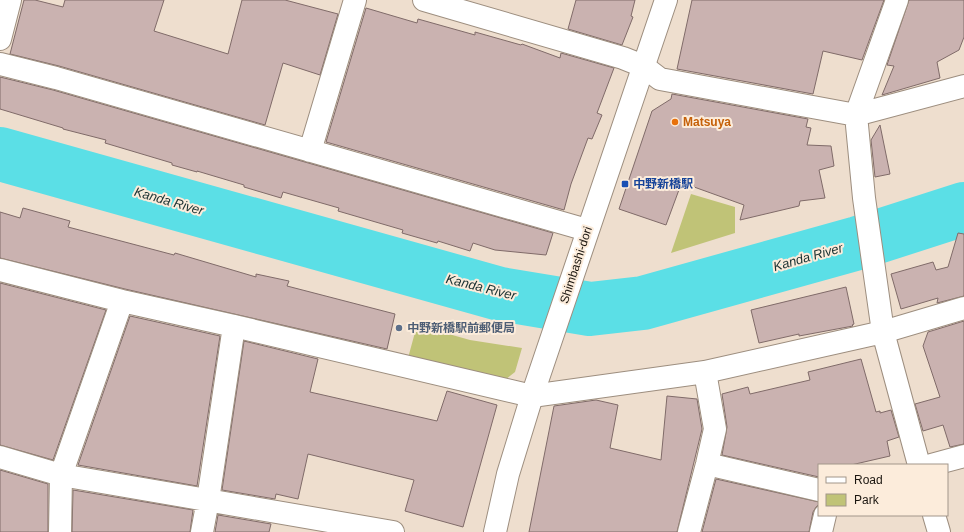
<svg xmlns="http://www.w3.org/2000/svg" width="964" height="532" font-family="Helvetica,'Noto Sans JP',sans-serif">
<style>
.green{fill:#c0c377}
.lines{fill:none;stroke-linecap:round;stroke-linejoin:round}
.river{stroke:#5bdfe6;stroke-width:54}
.building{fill:#cab2b0;stroke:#806b69}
.street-casing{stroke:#9d8e7f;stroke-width:24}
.secondary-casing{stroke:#9d8e7f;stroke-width:24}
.street{stroke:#fff;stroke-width:22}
.secondary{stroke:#fff;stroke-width:22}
.food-dot{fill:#e8710a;stroke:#fcecdb;stroke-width:1.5}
.transit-dot{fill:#1a4fb4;stroke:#fcecdb;stroke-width:1.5}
.service-dot{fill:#5c6f8a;stroke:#fcecdb;stroke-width:1.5}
.labels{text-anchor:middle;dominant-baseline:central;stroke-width:4;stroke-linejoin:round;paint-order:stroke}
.food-label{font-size:12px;font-weight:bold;fill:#c56008;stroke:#fcecdb;text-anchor:start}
.transit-label{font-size:12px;font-weight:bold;fill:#164399;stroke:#fcecdb;text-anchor:start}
.street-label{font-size:12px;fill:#1b1610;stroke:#fcecdb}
.service-label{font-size:12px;font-weight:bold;fill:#4e5e75;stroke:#fcecdb;text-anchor:start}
.water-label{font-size:13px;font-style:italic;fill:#1a3132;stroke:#fcecdb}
</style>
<rect width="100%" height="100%" fill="#eedece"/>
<path class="green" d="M691,194l44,13v26l-64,20z
M417,325l53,15 52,8 -7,24 -14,11 -93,-25z"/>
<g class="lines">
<path class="river" d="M0,154l500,140 90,15 53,-6 215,-60 106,-34"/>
</g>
<path class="building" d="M24,0h11l28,7 2,-7h99l-10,31 74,23 14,-54h43l53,14 -18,61 -37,-12 -18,62 -206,-59 -49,-12z
M576,0h59l-4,16 2,1 -11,28 -54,-16z
M692,0h192l-22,60 -39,-9 -10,43 -136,-25z
M909,0h55v37l-5,13 -22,12 3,16 -58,17 12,-29 -7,-1z
M366,8l51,15 1,-4 57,16v-3l46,13 1,-1 38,14 1,-5 53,15 -17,45 5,2 -10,24 -4,-1 -17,46 -7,26 -238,-68z
M0,77l53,13 500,143 -7,22 -51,-5 -22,-7 -3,8 -32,-10 -1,2 -35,-10 1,-3 -65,-19 1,-3 -56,-16 -2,6 -37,-11v-2l-47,-14v1l-25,-7v-2l-67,-20 1,-3 -43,-11v-1l-63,-19z
M672,94l136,25 -2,8 5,1 -4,17 24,1 3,20 -15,4 6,28 -25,3 -1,5 -59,14 4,-15 -61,-22 -2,4h-1l-14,38 -47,-16 33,-98 19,-12z
M880,125l10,49 -15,3 -4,-37z
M23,208l47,13 -2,6 106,28 1,-2 81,24v-3l33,7 -2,5 108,28 -8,35 -262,-60 -125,-31v-46l20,6z
M958,233l6,1v62l-27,7 1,-5 -37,11 -10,-35 42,-12 3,8 12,-3z
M0,283l106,27 -53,150 -53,-15z
M846,287l8,37 -2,1 1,1 -54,10v-2l-40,9 -8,-33z
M130,316l90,20 -23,150 -119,-21z
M964,321v123l-14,3 -7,-22 -20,6 -8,-27 25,-7 -17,-51 5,-14z
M244,341l74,18 -8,33 127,29 10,-30 50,14 -34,122 -58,-16 9,-31 -106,-26 -10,45 -22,-5 -1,5 -53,-9z
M861,359l15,53 4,-1v2l11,-3 8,27 -12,4 3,15 -39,9h-32v12l-97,-22 5,-28 -5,-33 26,-7 2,7 60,-14 -2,-8z
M667,396l30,3 5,30 -25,103h-148l25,-126 42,-6 22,5 -8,43 51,12z
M0,470l48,14v48h-48z
M716,479l103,23v2l-3,3 -3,5 -4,20h-107z
M73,490l120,20 -3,22h-118z
M218,515l53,9 -2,8h-54z"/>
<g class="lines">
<g class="street-casing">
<path id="street" d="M424,0l199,58 20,8 17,13 196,36 108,-29
M897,0l-41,115 8,83 19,134 36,133
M0,39l10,-39
M0,64l56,14 531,152
M310,151l45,-151
M0,270l122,31 112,25 298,70 173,-24 178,-40 81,-24
M0,457l61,18 332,57
M707,464l112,26
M931,465l33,-9
M934,515l5,17
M60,532l1,-57 61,-174
M202,532l6,-32 26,-174
M689,532l18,-68 8,-35 -10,-57
M821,532l4,-17"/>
</g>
<g class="secondary-casing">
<path id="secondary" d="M495,532l13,-58 24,-78 134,-396"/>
</g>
<use href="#street" class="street"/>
<use href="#secondary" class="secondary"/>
</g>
<circle class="food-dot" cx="675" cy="122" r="4"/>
<rect class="transit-dot" x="621" y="180" width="8" height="8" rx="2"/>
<circle class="service-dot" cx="399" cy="328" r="4"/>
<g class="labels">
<g class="food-label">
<text x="683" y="122">Matsuya</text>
</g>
<g class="transit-label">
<text x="633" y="184">中野新橋駅</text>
</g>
<g class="street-label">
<text transform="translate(576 265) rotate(-72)">Shimbashi-dori</text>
</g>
<g class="service-label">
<text x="407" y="328">中野新橋駅前郵便局</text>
</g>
<g class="water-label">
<text transform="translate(169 201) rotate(16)">Kanda River</text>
<text transform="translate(808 257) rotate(-16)">Kanda River</text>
<text transform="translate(481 287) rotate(14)">Kanda River</text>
</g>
</g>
<rect x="818" y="464" width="130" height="52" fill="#fcecdb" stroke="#a2968a"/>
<rect x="826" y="477" width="20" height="6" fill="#ffffff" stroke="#a2968a"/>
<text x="854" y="484" font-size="12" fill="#1b1610">Road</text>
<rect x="826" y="494" width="20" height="12" fill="#c0c377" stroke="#a2968a"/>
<text x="854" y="504" font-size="12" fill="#1b1610">Park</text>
</svg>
